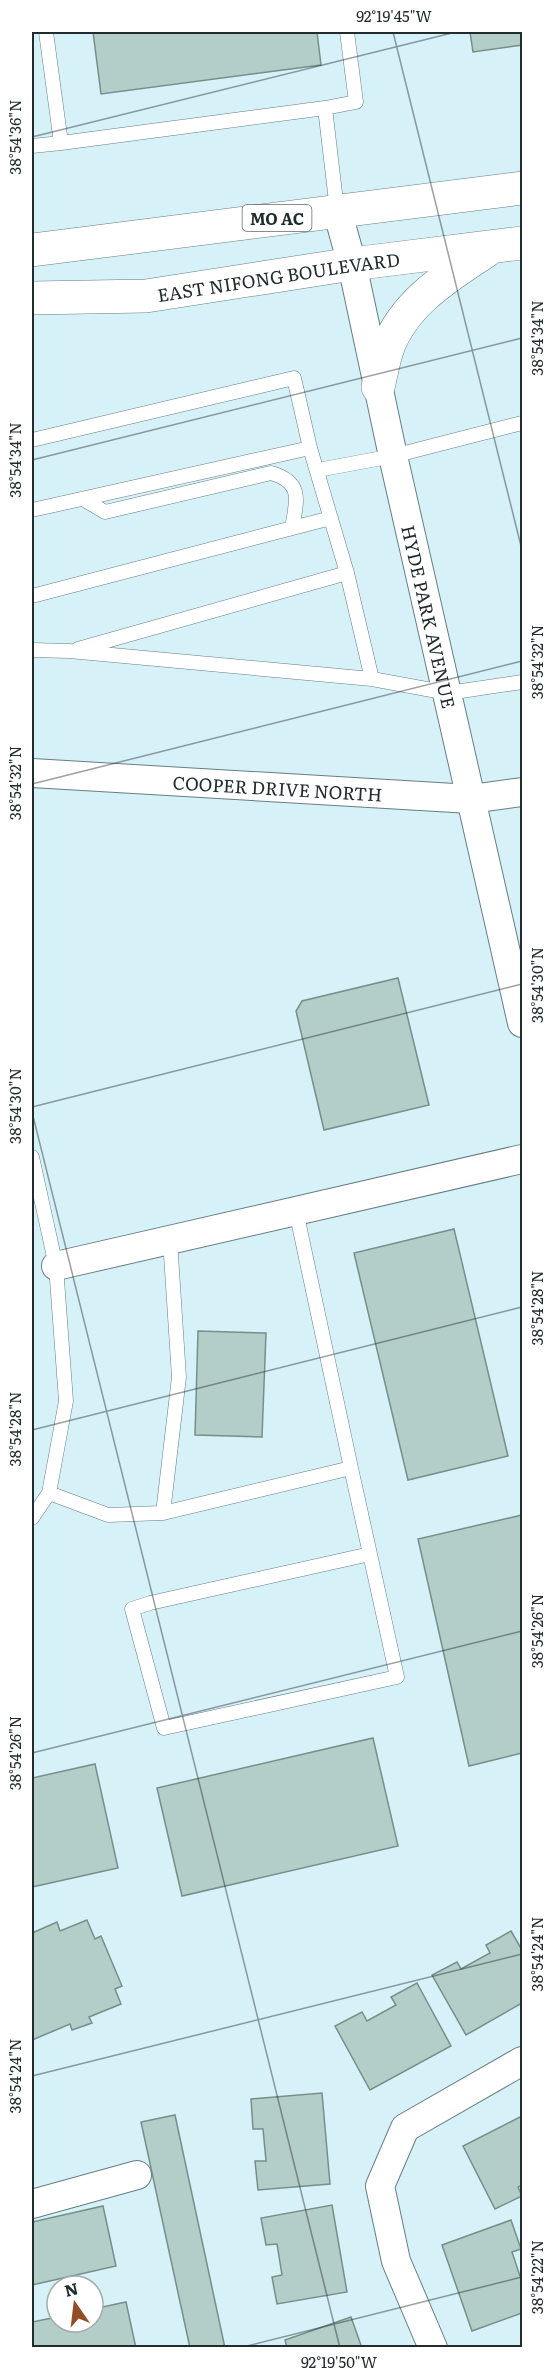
<svg xmlns="http://www.w3.org/2000/svg" width="554" height="2379" font-family="Literata,serif">
<style>
.building{fill:#b3cdc8;stroke:#768f8a;stroke-width:1.5}
.lines{fill:none;stroke-linecap:round;stroke-linejoin:round}
.lane-casing{stroke:#667e84;stroke-width:15}
.street-casing{stroke:#667e84;stroke-width:30}
.primary-casing{stroke:#667e84;stroke-width:34}
.lane{stroke:#fff;stroke-width:14}
.street{stroke:#fff;stroke-width:28}
.primary{stroke:#fff;stroke-width:33}
.ticks{fill:none;stroke:#222c2f;stroke-width:1.5;stroke-opacity:0.45}
.labels{text-anchor:middle;dominant-baseline:central;stroke-width:5;stroke-linejoin:round;paint-order:stroke}
.shield{fill:#fff;stroke:#646b6d;stroke-width:1.5}
.shield-label{font-size:16px;font-weight:bold;fill:#222c2f}
.street-label{font-size:18px;fill:#222c2f;stroke:#fff}
.neatline{fill:none;stroke:#222c2f;stroke-width:2}
.ticks-label{font-size:15px;text-anchor:middle;fill:#222c2f}
</style>
<rect width="100%" height="100%" fill="#d7f1f8"/>
<path class="building" d="M93,32h224l4,33 -220,29z
M470,32h52v13l-49,7z
M398,978l31,127 -105,25 -28,-119 6,-10z
M454,1229l54,227 -100,24 -54,-227z
M198,1331l68,2 -4,104 -67,-2z
M522,1515v238l-53,13 -51,-227z
M373,1738l25,108 -216,50 -25,-108z
M95,1764l23,104 -86,19v-109z
M87,1920l8,19 6,-3 21,50 -7,3 6,15 -32,13 3,6 -20,7 -2,-6 -38,16v-107l25,-11 3,9z
M511,1931l11,19v53l-56,32 -34,-60 25,-13 4,7 29,-16 -4,-8z
M417,1983l34,63 -81,44 -35,-64 27,-14 5,9 29,-16 -5,-8z
M322,2093l8,91 -72,6 -3,-29h11l-3,-32h-10l-2,-30z
M175,2115l50,233h-35l-49,-226z
M522,2116v69l-4,2 4,9 -27,13 -32,-63z
M332,2205l15,87 -70,12 -5,-27 10,-2 -5,-31 -11,1 -5,-27z
M103,2206l13,60 -84,19v-63z
M511,2220l10,29 -9,3 10,30v31l-50,18 -30,-86z
M126,2302l10,46h-104v-26l25,-5v5h36v-13z
M351,2317l11,31h-75l-2,-8z"/>
<g class="lines">
<g class="lane-casing">
<path id="lane" d="M46,32l15,111 264,-35
M32,146l29,-3
M337,210l-12,-102 31,-6 -9,-70
M32,440l262,-62 16,70 37,125 25,106 -303,-28 -37,-1
M318,470l75,-14 129,-33
M83,499l22,13 166,-39c32,9 26,27 21,55
M32,510l278,-62
M32,596l299,-78
M78,649l269,-76
M372,679l76,14 74,-11
M32,1157l24,109 10,135 -17,92 -17,25
M351,1468l19,86 -220,49 -18,6 32,119 233,-51 -27,-123
M49,1493l59,22 55,-2 188,-45 -55,-257
M163,1513l16,-136 -9,-137"/>
</g>
<g class="street-casing">
<g id="street">
<path id="s1" d="M337,210l15,54 41,192 129,567"/>
<path id="s2" d="M32,773l439,26 51,-7"/>
<path d="M56,1266l466,-107"/>
<path d="M32,2204l105,-29"/>
<path d="M433,2348l-37,-87 -16,-75 25,-58 117,-67"/>
</g>
</g>
<g class="primary-casing">
<g id="primary">
<path d="M32,250l490,-62"/>
<path id="s3" d="M32,298l114,-2 206,-32 170,-21"/>
<path d="M378,387c3,-12 5,-25 9,-37 16,-47 60,-73 99,-99"/>
</g>
</g>
<use href="#lane" class="lane"/>
<use href="#street" class="street"/>
<use href="#primary" class="primary"/>
</g>
<path class="ticks" d="M393,32l129,518M32,137l424,-105M32,460l490,-122M32,784l490,-123M32,1107l490,-123M32,1112l308,1236M32,1430l490,-123M32,1753l490,-122M32,2076l490,-122M239,2348l283,-71"/>
<g class="labels">
<rect class="shield" x="242.5" y="205" width="69" height="26" rx="4.5"/>
<g class="shield-label">
<text x="277" y="218">MO AC</text>
</g>
<g class="street-label">
<text stroke="none"><textPath href="#s3" startOffset="248">EAST NIFONG BOULEVARD</textPath></text>
<text stroke="none"><textPath href="#s1" startOffset="417">HYDE PARK AVENUE</textPath></text>
<text stroke="none"><textPath href="#s2" startOffset="246">COOPER DRIVE NORTH</textPath></text>
</g>
</g>
<rect width="554" height="2379" fill="none" stroke="#ffffff" stroke-width="66"/>
<g transform="translate(75 2304) rotate(346)"><circle r="28" fill="#ffffff" stroke="#a7abac" stroke-width="1.5"/>
<path d="M0-4.5L10 22L0 15L-10 22Z" fill="#944e25"/>
<text y="-9" font-size="16" font-weight="bold" text-anchor="middle" fill="#222c2f">N</text>
</g>
<rect x="33" y="33" width="488" height="2313" class="neatline"/>
<g class="ticks-label">
<text x="394" y="22">92°19'45"W</text>
<text transform="translate(16 137) rotate(-90)" y="5">38°54'36"N</text>
<text transform="translate(538 338) rotate(-90)" y="5">38°54'34"N</text>
<text transform="translate(16 460) rotate(-90)" y="5">38°54'34"N</text>
<text transform="translate(538 662) rotate(-90)" y="5">38°54'32"N</text>
<text transform="translate(16 783) rotate(-90)" y="5">38°54'32"N</text>
<text transform="translate(538 985) rotate(-90)" y="5">38°54'30"N</text>
<text transform="translate(16 1106) rotate(-90)" y="5">38°54'30"N</text>
<text transform="translate(538 1308) rotate(-90)" y="5">38°54'28"N</text>
<text transform="translate(16 1429) rotate(-90)" y="5">38°54'28"N</text>
<text transform="translate(538 1631) rotate(-90)" y="5">38°54'26"N</text>
<text transform="translate(16 1753) rotate(-90)" y="5">38°54'26"N</text>
<text transform="translate(538 1954) rotate(-90)" y="5">38°54'24"N</text>
<text transform="translate(16 2076) rotate(-90)" y="5">38°54'24"N</text>
<text transform="translate(538 2277) rotate(-90)" y="5">38°54'22"N</text>
<text x="339" y="2368">92°19'50"W</text>
</g>
</svg>
